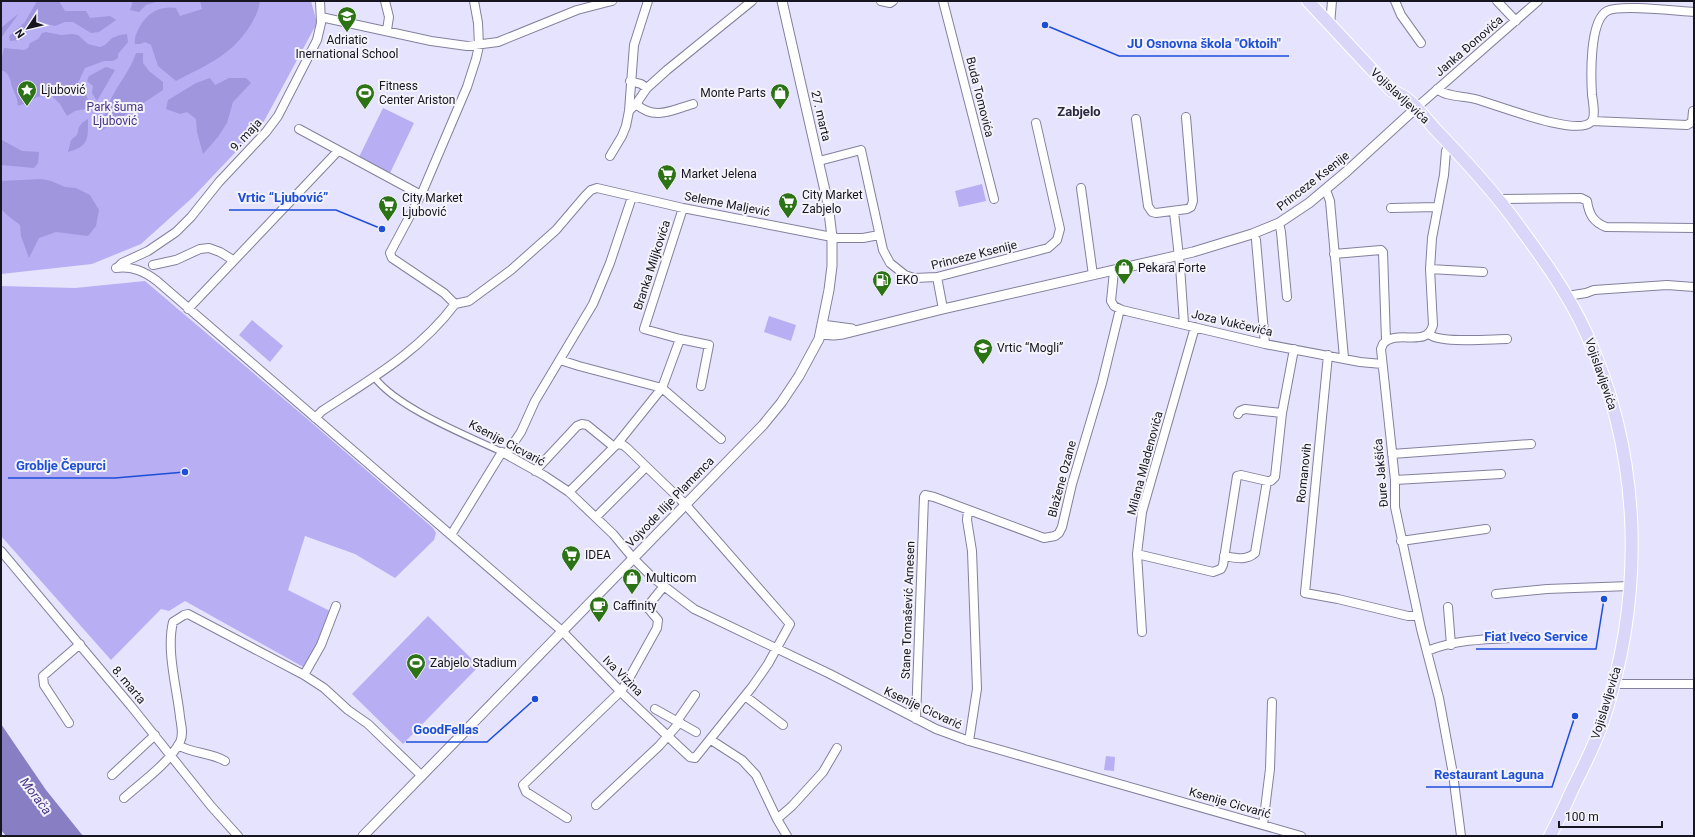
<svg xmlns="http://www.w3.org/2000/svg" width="1695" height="837" font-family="Roboto,sans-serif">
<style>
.green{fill:#b7aef4}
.forest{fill:#a096de}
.water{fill:#887ec4}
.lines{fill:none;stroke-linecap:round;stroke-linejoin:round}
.pedestrian-casing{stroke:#83809d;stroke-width:8}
.minor-casing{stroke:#83809d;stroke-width:10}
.tertiary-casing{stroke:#83809d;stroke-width:11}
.primary-casing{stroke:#fff;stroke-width:14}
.pedestrian{stroke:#fff;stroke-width:5.5}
.minor{stroke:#fff;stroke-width:8}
.tertiary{stroke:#fff;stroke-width:9}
.primary{stroke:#dad6fa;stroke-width:12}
.labels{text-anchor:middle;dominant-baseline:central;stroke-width:4;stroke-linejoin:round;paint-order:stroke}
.poi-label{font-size:12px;fill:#161520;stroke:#f4f3fa;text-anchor:start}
.street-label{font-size:12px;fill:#161520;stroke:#f4f3fa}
.park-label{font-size:12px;fill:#473387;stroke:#f4f3fa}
.neighbourhood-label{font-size:13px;font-weight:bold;fill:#2a273f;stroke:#f4f3fa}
.water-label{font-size:13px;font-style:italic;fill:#4c388d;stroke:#f4f3fa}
.leader{fill:none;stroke:#1d4ed8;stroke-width:1.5}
.callout-dot{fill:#1d4ed8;stroke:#f4f3fa;stroke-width:1.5}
.callout-label{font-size:13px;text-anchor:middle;font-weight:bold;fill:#1d4ed8;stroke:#f4f3fa;stroke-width:4;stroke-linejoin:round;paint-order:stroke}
</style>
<rect width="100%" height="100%" fill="#e6e3fe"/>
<path class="green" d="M1,1h310l6,22 -54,100 -71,75 -51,46 -49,20 -91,10z
M383,108l31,15 -24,50 -31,-16z
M982,184l4,17 -27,6 -4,-16z
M145,281l160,136 128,111 3,5 -2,7 -39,38 -40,-24 -50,-18 -17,54 42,21 -15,39 -10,18 -120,-67 -16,10 -8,-2 -50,51 -110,-124v-250l74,2z
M769,316l27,9 -5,16 -27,-9z
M252,320l31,26 -13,16 -31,-27z
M428,616l51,50 -76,78 -51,-50z
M1106,756l9,1 -1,14 -10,-1z"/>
<path class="forest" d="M37,1h22l6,10h21l4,7 20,-2 6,4 -17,12 -8,1 -18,-11h-8l-10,4 -15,-4 -17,12 -2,6 -11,1 -1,-5 16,-14z
M133,1h26l-13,4 -7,7 -9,-2z
M200,1h60c-1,9 -5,17 -10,25 -19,30 -44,39 -74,55l-18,-15 -7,-21 -6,-3 -5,2h-5c-1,-6 1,-10 4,-16 7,-14 20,-23 37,-20l4,8 22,-7z
M18,14c-5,9 -12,15 -17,25v-11z
M46,32l15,3 11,-1 6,1 10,9 12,3 5,-2 7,-7 8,-3 7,-1 1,8 -10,12v4l-5,3h-9l-19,7 -7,15 1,8 6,1 3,8 -3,9 -10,2 -8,5 -7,-12 -9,-9 -14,2 -8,5 -11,4c-1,-10 -2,-9 -5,-17 -3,-7 -2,-16 -12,-19v-9l3,-13 20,2 4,-2 2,-5 8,-4 4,-6z
M136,53h7v10l6,8 14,11v8l-62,41c2,-11 4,-21 9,-30 8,-17 20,-30 26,-48z
M106,67l9,3 -18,31 -5,-8 1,-7 -6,-5 2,-5z
M210,78l5,7 14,-7h17l5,5 -18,19 -6,21 -9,14 -15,17 -6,-22 -1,-13 -9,-7 -7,2 -14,-5 2,-9 28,-17z
M88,119c0,20 1,27 -20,33l3,-12 6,-5 2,-8 3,-4z
M1,131l1,9 20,11 17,1 -1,11 -4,5 -33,-3z
M42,179l9,2 14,6 11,1 14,7 9,15 -3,16 -8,10 -32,-4 -17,6 -10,20 -8,-22 -1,-11 -13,-10 -6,-6v-28z"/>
<path class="water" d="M1,724l45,66 37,46h-77l-5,-6z"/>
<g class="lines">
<g class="pedestrian-casing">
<path id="pedestrian" d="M375,378c23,30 91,57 127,74"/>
</g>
<g class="minor-casing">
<path id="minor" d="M385,1l4,16 -2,13
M881,1l9,2 3,-2
M943,1l51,198
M1395,1l6,14 20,28
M1497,1l19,20
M321,17l110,24 36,5 31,-4 79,-32 35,-9
M1330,25l2,-24
M630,81l11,3 6,4
M1437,89c9,8 27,7 38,10 20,5 101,38 116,23 5,-5 2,-20 1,-27 -1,-17 -3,-74 15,-84 13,-7 69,0 87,1
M636,104c19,17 36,6 57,0
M1416,108l122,-107
M629,111l7,-7 11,-16 20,-18 85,-69
M1136,119l12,87 4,6 4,1 31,-4 4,-2 2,-6 -7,-84
M1592,121l95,4 5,-3 1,-11
M299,129l122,66
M1450,145l-4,6 -2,24 -12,63 -2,31 3,56c-6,24 -36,3 -50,19l-2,5 14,131v27l26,122 18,69 14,76 8,62
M610,156l12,-20 4,-10 3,-15 5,-66 14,-44
M819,161l42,-11 22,100 7,13 15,12 9,3 23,-1 111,-29 9,-8 3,-11 -24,-106
M1081,188l12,87
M1326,190l4,11 14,157
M1499,199l82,-1 6,3c2,13 6,21 19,26l88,1
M683,208l-39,121 36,10 29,6 -8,41
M1391,208l46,-1
M1174,212l6,54 4,58
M1279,223l2,9 6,65
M1256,240l9,104
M1334,254l47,-4 2,2 3,88
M153,265l23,-5 24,-11 9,-1 11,4 13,8
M116,268c16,-2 28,3 41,13l405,350 63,65 65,61 5,1 57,-71 16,-23 22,-40 -105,-120 -58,-56 -4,-3 -6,-1
M117,268l5,-5 26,-12 28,-19 15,-15 28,-35 47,-50 12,-16 39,-76 4,-17 -1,-22
M1430,269l53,3
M1114,271l-3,30 3,5 8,4 143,34 95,18 22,2
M937,277l6,32
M1567,296l19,-3 8,-3 73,-5 27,2
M455,304l-11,-11 -52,-35 -2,-5 31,-58 46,-108 9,-28 3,-13 -1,-23 -4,-22
M188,309l150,-158
M1429,334c10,10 63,5 78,5
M1328,355l-23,238 33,6 70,17h10
M560,360l19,6 83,22 59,51
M1238,414l2,-3 5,-2 37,4
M315,418l7,-7c49,-32 98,-60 133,-107l14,-3 42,-31 45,-40 29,-34 6,-6 6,-2 86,20 154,30h26l16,-3
M506,454l15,-22 14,-31 58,-97 17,-41 22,-66
M1392,454l139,-10
M535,471l42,-45 5,-2 5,1 27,22
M1395,480l106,-6
M569,492l48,-48 45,-56 18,-49
M968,510l-1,10 5,31 5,138 -8,52
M596,517l50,-50
M451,535l51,-83 43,24 24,16 44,42 20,24 19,19 42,32 136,65 106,55 33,12 332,95
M1401,541l85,-12
M1,551l130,155 80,100 27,30
M1137,554l76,18 8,-3 2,-4 14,-89 4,-1 26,6h4l4,-4 7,-64 12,-64
M1224,556c12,2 22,5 31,-3l12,-72
M1496,594l51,-5 83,-3
M1448,607l3,38
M1142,632l-5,-78 5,-42 53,-185
M1427,651c32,-13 68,-12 102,-14
M304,675l17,-30 15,-39
M1613,684h81
M745,696l38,29
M655,709l41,23
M916,719l8,-222 1,-2 9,2 110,41 11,-2 4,-3 3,-6 10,-43 30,-101 18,-74
M677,721l18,-26
M69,723l-25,-38 -1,-9 37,-32
M711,740l31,20 14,15 21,44 10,17
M178,745c15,9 32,7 47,16
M112,775l43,-40
M124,798c18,-16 45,-35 56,-56 4,-8 1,-17 0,-25 -3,-29 -14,-66 -7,-95l11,-7 4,-1 116,61 20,13 24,22 20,14 54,52
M596,805l63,-59 21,-24
M567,818l-41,-26 -3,-7 98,-94 6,-9 30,-54 1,-8 -11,-13 17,-21
M777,819l15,-13 31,-34 14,-24
M1263,825l7,-56 2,-67"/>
</g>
<g class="tertiary-casing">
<path id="tertiary" d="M822,325l30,4
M820,334l14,1 9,-1 100,-25 250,-57 59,-18 27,-11 30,-20 37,-31 70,-64
M363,836l400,-411 18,-22 18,-27 20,-37 10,-49 3,-24v-29l-4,-33 -46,-203"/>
</g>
<g class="primary-casing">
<path id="primary" d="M1308,1l83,89c5,3 11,5 15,8 11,8 20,21 29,31 26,27 52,55 75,85 28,38 58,78 77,121 55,122 58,259 16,386 -8,24 -20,47 -31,69 -7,16 -14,31 -22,46"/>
</g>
<use href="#pedestrian" class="pedestrian"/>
<use href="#minor" class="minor"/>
<use href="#tertiary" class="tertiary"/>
<use href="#primary" class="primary"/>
</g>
<defs>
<g id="school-pin" transform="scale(1)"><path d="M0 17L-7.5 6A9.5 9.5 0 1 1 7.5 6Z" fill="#2c7316" stroke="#f4f3fa"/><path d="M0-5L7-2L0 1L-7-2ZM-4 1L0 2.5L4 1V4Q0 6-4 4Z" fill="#fff"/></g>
<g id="sight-pin" transform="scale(1)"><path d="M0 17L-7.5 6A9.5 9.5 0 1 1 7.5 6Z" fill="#2c7316" stroke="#f4f3fa"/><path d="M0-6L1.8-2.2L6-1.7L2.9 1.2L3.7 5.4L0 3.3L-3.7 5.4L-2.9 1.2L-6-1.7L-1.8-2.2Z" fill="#fff"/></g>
<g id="stadium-pin" transform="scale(1)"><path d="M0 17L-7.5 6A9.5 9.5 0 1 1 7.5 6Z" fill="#2c7316" stroke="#f4f3fa"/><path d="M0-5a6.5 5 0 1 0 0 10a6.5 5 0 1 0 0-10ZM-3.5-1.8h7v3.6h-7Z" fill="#fff"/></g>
<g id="shop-pin" transform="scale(1)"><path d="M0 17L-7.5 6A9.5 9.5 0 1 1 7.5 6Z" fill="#2c7316" stroke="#f4f3fa"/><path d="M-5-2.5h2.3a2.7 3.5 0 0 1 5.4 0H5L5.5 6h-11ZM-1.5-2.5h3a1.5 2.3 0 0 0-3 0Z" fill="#fff"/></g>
<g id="supermarket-pin" transform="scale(1)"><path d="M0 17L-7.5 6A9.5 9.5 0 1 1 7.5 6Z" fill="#2c7316" stroke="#f4f3fa"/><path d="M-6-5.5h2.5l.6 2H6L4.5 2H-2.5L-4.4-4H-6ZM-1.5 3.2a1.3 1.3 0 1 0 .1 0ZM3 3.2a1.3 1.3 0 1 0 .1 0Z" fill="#fff"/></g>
<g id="fuel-pin" transform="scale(1)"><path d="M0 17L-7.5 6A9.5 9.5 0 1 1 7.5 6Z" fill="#2c7316" stroke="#f4f3fa"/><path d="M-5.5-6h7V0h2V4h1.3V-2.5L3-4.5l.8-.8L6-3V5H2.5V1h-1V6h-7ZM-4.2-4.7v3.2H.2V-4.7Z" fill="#fff"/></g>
<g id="cafe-pin" transform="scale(1)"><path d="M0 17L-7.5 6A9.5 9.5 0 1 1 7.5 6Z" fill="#2c7316" stroke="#f4f3fa"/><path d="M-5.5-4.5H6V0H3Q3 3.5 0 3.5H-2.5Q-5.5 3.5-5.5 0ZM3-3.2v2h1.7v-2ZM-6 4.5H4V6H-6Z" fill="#fff"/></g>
</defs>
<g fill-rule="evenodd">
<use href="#school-pin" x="347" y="16"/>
<use href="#sight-pin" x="27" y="90"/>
<use href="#stadium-pin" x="365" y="93"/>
<use href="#shop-pin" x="780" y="93"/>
<use href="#supermarket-pin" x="667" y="174"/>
<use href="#supermarket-pin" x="788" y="202"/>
<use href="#supermarket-pin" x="388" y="205"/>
<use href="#shop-pin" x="1124" y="268"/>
<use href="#fuel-pin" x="882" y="280"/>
<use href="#school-pin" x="983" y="348"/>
<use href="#supermarket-pin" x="571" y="555"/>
<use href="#shop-pin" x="632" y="578"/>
<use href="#cafe-pin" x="599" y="606"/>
<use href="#stadium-pin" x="416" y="663"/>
</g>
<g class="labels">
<g class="poi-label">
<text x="347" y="40" text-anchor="middle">Adriatic<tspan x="347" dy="14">Inernational School</tspan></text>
<text x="379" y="86">Fitness<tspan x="379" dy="14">Center Ariston</tspan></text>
<text x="41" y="90">Ljubović</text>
<text x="766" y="93" text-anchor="end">Monte Parts</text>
<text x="681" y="174">Market Jelena</text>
<text x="802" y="195">City Market<tspan x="802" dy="14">Zabjelo</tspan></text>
<text x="402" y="198">City Market<tspan x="402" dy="14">Ljubović</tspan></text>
<text x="1138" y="268">Pekara Forte</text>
<text x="896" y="280">EKO</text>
<text x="997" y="348">Vrtic “Mogli”</text>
<text x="585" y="555">IDEA</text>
<text x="646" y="578">Multicom</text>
<text x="613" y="606">Caffinity</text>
<text x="430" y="663">Zabjelo Stadium</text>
</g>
<g class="street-label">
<text transform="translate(1469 46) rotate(-41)">Janka Đonovića</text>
<text transform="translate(1400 96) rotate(43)">Vojislavljevića</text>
<text transform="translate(980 97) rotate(76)">Buda Tomovića</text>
<text transform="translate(821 116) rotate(77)">27. marta</text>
<text transform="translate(246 135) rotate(-47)">9. maja</text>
<text transform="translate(1313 181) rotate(-38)">Princeze Ksenije</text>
<text transform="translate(727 204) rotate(11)">Seleme Maljević</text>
<text transform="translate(974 255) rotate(-14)">Princeze Ksenije</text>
<text transform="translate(652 265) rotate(-72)">Branka Miljkovića</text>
<text transform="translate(1232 323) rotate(13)">Joza Vukčevića</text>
<text transform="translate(1601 374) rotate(71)">Vojislavljevića</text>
<text transform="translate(507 443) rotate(28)">Ksenije Cicvarić</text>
<text transform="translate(1145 463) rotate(-75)">Milana Mladenovića</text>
<text transform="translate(1304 473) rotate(-84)">Romanovih</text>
<text transform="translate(1381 473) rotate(-95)">Đure Jakšića</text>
<text transform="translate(1062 479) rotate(-75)">Blažene Ozane</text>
<text transform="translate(670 502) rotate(-46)">Vojvode Ilije Plamenca</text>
<text transform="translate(908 610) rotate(-88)">Stane Tomašević Arnesen</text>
<text transform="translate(623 676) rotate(45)">Iva Vizina</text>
<text transform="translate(129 685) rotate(50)">8. marta</text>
<text transform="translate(1606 703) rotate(-73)">Vojislavljevića</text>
<text transform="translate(923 708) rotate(25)">Ksenije Cicvarić</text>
<text transform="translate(1230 803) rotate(16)">Ksenije Cicvarić</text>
</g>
<g class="park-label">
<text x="115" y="107">Park šuma<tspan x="115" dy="14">Ljubović</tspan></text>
</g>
<g class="neighbourhood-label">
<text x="1079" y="111">Zabjelo</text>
</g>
<g class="water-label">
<text transform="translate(36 796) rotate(53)">Morača</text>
</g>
</g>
<path class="leader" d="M1045 25L1119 56H1289M382 229L336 210H229M185 472L115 478H8M1604 599L1596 649H1476M535 699L487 742H406M1575 716L1552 787H1426"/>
<g class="callout-dot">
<circle cx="1045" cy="25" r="4"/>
<circle cx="382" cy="229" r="4"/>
<circle cx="185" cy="472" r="4"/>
<circle cx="1604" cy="599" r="4"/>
<circle cx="535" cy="699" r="4"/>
<circle cx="1575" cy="716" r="4"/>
</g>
<g class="callout-label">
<text x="1204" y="48">JU Osnovna škola "Oktoih"</text>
<text x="283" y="202">Vrtic “Ljubović”</text>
<text x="61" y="470">Groblje Čepurci</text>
<text x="1536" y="641">Fiat Iveco Service</text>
<text x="446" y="734">GoodFellas</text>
<text x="1489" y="779">Restaurant Laguna</text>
</g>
<rect width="1695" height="837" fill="none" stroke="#161520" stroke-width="4"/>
<g transform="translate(28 28) rotate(235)" stroke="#f4f3fa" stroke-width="3" paint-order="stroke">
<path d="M0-3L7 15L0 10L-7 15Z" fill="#161520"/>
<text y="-6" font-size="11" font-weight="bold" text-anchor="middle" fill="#161520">N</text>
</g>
<path d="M1559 821v6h103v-6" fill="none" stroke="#161520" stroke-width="2"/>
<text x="1565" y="821" font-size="12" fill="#161520" stroke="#f4f3fa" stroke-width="3" paint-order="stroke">100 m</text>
</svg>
